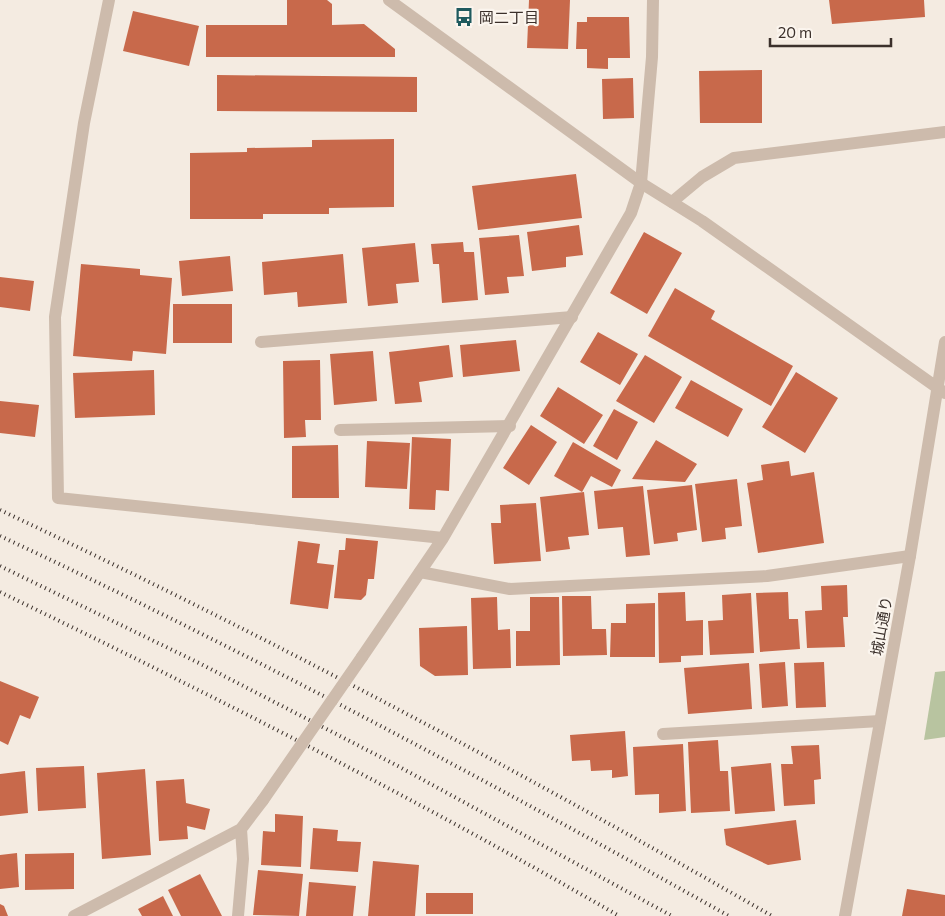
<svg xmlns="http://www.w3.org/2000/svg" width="945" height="916" font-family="Commissioner,'Noto Sans JP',sans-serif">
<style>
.green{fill:#b8c4a0}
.building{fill:#c8694b}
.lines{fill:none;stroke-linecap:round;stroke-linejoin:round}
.service{stroke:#cdbbac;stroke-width:12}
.minor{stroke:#cdbbac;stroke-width:12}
.tertiary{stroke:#cdbbac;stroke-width:12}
.rail{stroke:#3b302b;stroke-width:4;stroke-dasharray:1 4;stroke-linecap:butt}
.minor-bridge{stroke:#cdbbac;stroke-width:12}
.labels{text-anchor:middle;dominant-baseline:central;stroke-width:4.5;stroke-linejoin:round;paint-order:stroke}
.poi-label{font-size:15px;fill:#3b302b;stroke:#fbf5ee;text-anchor:start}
.street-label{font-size:15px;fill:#3b302b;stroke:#fbf5ee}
</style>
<rect width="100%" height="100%" fill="#f4ebe1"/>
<path class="green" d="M945,671v66l-21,3 11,-68z"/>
<path class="building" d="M287,0h40l5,4v21l32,-1 31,25v8h-189v-32h81z
M529,0h41l-2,49 -41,-1z
M829,0h95l1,17 -93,7z
M133,11l66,15 -10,40 -66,-15z
M587,17h42l1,41h-22v11l-21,-1v-19h-11l1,-27h10z
M762,70v53h-62l-1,-52z
M217,75l200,2v35l-200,-1z
M633,78l1,40 -31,1 -1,-40z
M394,139v68l-65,1v6h-66v5h-73v-66l57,-1v-4l65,-1v-7z
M576,174l6,44 -104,12 -6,-44z
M579,225l4,30 -17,2v10l-34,4 -5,-39z
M644,232l38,21 -35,61 -37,-21z
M519,235l5,41 -17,1 2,16 -24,2 -6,-57z
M463,242l1,10h10l4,48 -36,3 -3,-39h-6l-2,-20z
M415,243l4,39 -23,2 2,19 -30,3 -6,-58z
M343,254l4,49 -49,4 -1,-15 -33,3 -2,-33z
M230,256l3,35 -51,5 -3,-35z
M81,264l59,5v6l32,3 -6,76 -33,-3 -1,10 -59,-5z
M0,277l34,4 -4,30 -30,-4z
M675,288l40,23 -4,8 82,47 -22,40 -123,-70z
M173,304h59v39h-59z
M598,332l40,22 -18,31 -40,-23z
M516,340l4,31 -57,6 -3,-32z
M449,345l4,32 -34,5 3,20 -27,2 -6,-52z
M373,351l4,50 -43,4 -4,-51z
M645,355l37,22 -28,46 -38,-22z
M320,360l1,60h-16l1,17 -22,1 -1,-77z
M154,370l1,45 -80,3 -2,-45z
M796,372l42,26 -33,55 -43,-26z
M691,380l52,29 -15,28 -53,-29z
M558,387l45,28 -19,29 -44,-28z
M0,401l39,4 -4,32 -35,-4z
M614,409l24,13 -21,38 -24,-14z
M531,425l26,17 -28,43 -26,-17z
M412,437l39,2 -2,52 -13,-1 -1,20 -26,-1z
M656,440l41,24 -12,18 -53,-3z
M367,441l43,2 -3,46 -42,-2z
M573,442l48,28 -9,17 -21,-11 -9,16 -28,-16z
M338,445l1,53h-47v-52z
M789,461l2,15 23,-4 10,71 -66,10 -11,-70 16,-3 -2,-15z
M737,479l5,47 -17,2 1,11 -24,3 -7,-58z
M692,485l5,45 -20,3 1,8 -24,3 -7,-54z
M643,486l7,69 -24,2 -3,-30 -25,2 -4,-38z
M584,492l5,43 -21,2 2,12 -24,3 -6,-55z
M536,503l5,58 -47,3 -3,-41h10l-1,-18z
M346,538l32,3 -4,38h-6l-2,16 -5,5 -27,-2 5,-48h6z
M298,541l22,3 -3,19 17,2 -6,44 -38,-5z
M847,585l1,32h-5l2,30 -38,1 -2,-37 17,-1 -1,-24z
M685,592l1,29 17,-1v35l-22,1v6l-22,1 -1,-70z
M788,592l1,27h9l2,30 -40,3 -4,-59z
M751,593l3,60 -44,2 -2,-34 15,-1 -1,-25z
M562,596h29l1,33h14l1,26 -44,1z
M497,597l1,33 12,-1 1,39 -38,1 -2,-71z
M530,597h29l1,68 -44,1v-35h14z
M655,603v54h-45l1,-34h15v-19z
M467,626l1,49 -33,1 -15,-10 -1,-38z
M785,662l3,44 -26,2 -3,-44z
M824,662l2,45 -30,1 -2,-45z
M749,663l3,46 -64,5 -4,-46z
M0,681l39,16 -9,22 -10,-4 -12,30 -8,-4z
M625,731l3,45 -16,2v-8l-21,1 -1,-11 -18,1 -2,-26z
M718,740l2,31h8l2,40 -39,2 -3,-71z
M683,744l3,67 -27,2v-19l-24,1 -2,-48z
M819,745l2,34 -7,1 1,24 -31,2 -3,-42h12l-2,-18z
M771,763l4,48 -40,3 -4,-47z
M84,766l2,42 -48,3 -2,-43z
M145,769l6,86 -49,4 -5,-86z
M25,771l3,42 -28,3v-42z
M184,779l2,24 24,6 -5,21 -18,-4 1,13 -29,2 -3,-60z
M275,814l28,2 -2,51 -40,-2 2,-34 12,1z
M796,820l5,40 -33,5 -42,-20 -2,-16z
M313,828l25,2 -1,11 24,1 -3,30 -48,-3z
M17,853l2,34 -19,2v-34z
M74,853v36l-49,1v-36z
M373,861l46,4 -4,51h-47z
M258,870l45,4 -4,42 -46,-1z
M200,874l22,42h-41l-13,-26z
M309,882l47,4 -3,30h-47z
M907,889l38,6v21h-43z
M426,893h47v21h-47z
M163,896l10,20h-31l-4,-7z
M0,904l4,2 4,10h-8z"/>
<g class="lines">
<path class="service" d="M261,342l311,-25
M340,430l170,-4
M420,572l90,17 257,-13 143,-20
M663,734l217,-13"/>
<path class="minor" d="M109,0l-25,123 -29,194 3,181 385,40
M672,202l30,-25 32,-19 211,-26
M362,657l81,-119 188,-325 10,-30 11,-126 1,-57
M74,916l167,-87 22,-29
M238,916l5,-57 -2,-30"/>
<path class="tertiary" d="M389,0l252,183 61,38 243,172
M845,916l65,-360 35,-214"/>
<path class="rail" d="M0,510c263,124 520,261 772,406
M0,536c248,116 490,246 729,380
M0,566l199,97 197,102 276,151
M0,592c210,102 417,207 619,324"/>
<path class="minor-bridge" d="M263,800l99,-143"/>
</g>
<defs>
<g id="bus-bare" transform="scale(1.5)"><path d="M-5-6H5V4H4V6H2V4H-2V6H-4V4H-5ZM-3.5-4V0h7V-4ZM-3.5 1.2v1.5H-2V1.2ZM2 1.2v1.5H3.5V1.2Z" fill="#1f5a5e" stroke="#fbf5ee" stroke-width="2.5" paint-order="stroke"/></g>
</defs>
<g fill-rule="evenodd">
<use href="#bus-bare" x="464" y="17"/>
</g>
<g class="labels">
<g class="poi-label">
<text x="479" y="17">岡二丁目</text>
</g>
<g class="street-label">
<text transform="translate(881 626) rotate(-80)">城山通り</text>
</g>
</g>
<path d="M770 38v8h121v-8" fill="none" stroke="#3b302b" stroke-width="2.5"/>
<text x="778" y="38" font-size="15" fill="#3b302b" stroke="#fbf5ee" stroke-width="4" paint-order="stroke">20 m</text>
</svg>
